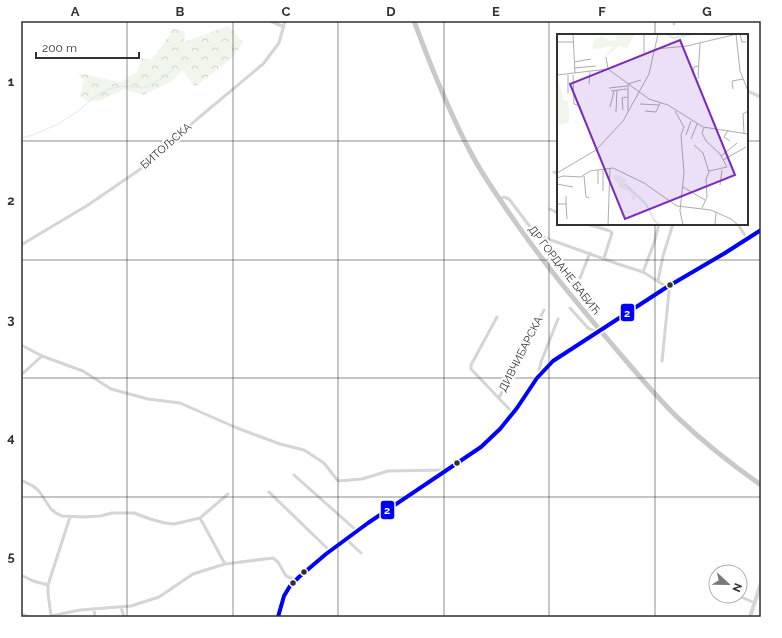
<svg xmlns="http://www.w3.org/2000/svg" width="782" height="638" font-family="Raleway,sans-serif">
<style>
.forest{fill:url(#forest-crowns)}
.lines{fill:none;stroke-linecap:round;stroke-linejoin:round}
.stream{stroke:#dae9f4;stroke-width:1}
.minor{stroke:#d5d5d5;stroke-width:3}
.tertiary{stroke:#d5d5d5;stroke-width:4}
.secondary{stroke:#cfcfcf;stroke-width:4.5}
.primary{stroke:#c9c9c9;stroke-width:5}
.primary-bridge{stroke:#c9c9c9;stroke-width:5}
.bus-1-casing{stroke:#fff;stroke-width:7}
.bus-1{stroke:#00f;stroke-width:4}
.grid{fill:none;stroke:#313131;stroke-width:1;stroke-opacity:0.55}
.bus-dot{fill:#313131;stroke:#fff;stroke-width:1.5}
.labels{text-anchor:middle;dominant-baseline:central;stroke-width:4;stroke-linejoin:round;paint-order:stroke}
.street-label{font-size:11px;fill:#313131;stroke:#fff}
.inset-river{fill:none;stroke:#dae9f4;stroke-width:2}
.inset-road{fill:none;stroke:#adadad;stroke-width:1}
.view{fill:#7b2cbf;fill-opacity:0.15;stroke:#7b2cbf;stroke-width:2}
.inset-edge{fill:none;stroke:#313131;stroke-width:2}
.line-badge{stroke:#fff;stroke-width:1.5}
.badge-label{font-size:11px;text-anchor:middle;font-weight:bold;fill:#fff}
.neatline{fill:none;stroke:#313131;stroke-width:1.5}
.grid-label{font-size:13px;text-anchor:middle;font-weight:bold;fill:#313131}
</style>
<defs>
<pattern id="forest-crowns" width="20" height="18" patternUnits="userSpaceOnUse"><rect width="20" height="18" fill="#f1f6ed"/><path d="M2 6a3 3 0 1 1 6 0M12 15a3 3 0 1 1 6 0" fill="none" stroke="#cfd3cc"/></pattern>
</defs>
<rect width="100%" height="100%" fill="#fff"/>
<path class="forest" d="M228,26l15,16 -10,15 -38,30 -12,-17 -12,12 -28,13 -18,-6 -24,11 -13,2 -8,-5 4,-17 -7,-7 44,9 16,-10 5,-14 9,2 18,-24 4,-8 12,3 -1,11z"/>
<g class="lines">
<path class="stream" d="M21,138l12,-3 25,-11 19,-12 16,-14 16,-9 15,-3 19,2 18,-9 11,-8"/>
<path class="minor" d="M270,21l14,6
M674,24l1,-3
M747,91l14,6
M554,172l4,2
M500,199l4,-2 5,2 25,33 3,3 81,29 25,8 24,15 2,5 -7,69
M550,209l8,4
M587,224l23,7 2,2 -8,25
M738,224l9,15
M21,245l67,-40 54,-37 54,-48 67,-56 16,-21 6,-22
M643,272l11,-29 5,-19
M580,278l10,-25
M658,281l5,-25 10,-32
M570,308l18,20 8,4
M497,317l-26,48v4l42,44
M21,345l21,11 41,15 28,18 37,10 32,4 57,25 43,16 24,6 20,13 14,18 24,-2 26,-8 58,-1
M21,375l21,-19
M538,375l3,-13 17,-43
M499,398l45,-88
M294,475l63,56
M21,480l12,6 6,5 12,18 5,4 6,3 22,1 16,-1 12,-3h22l16,6 15,4 9,1 26,-6 28,-24
M269,492l61,59
M70,517l-22,68v8l3,23 29,-6 51,-4 28,-9 34,-23 32,-10 48,-6 5,4 8,14 10,4
M200,518l25,46
M346,539l15,14
M21,575l12,6 15,4
M715,586h1
M739,596l16,7
M121,607l3,10
M94,609l1,8
M21,614l9,3"/>
<path class="tertiary" d="M750,617l11,-34"/>
<path class="secondary" d="M278,617l6,-21 6,-10 9,-9 27,-23 42,-31 96,-64 17,-12 19,-18 17,-21 20,-30 16,-17 50,-33 64,-41 58,-34 36,-23"/>
<path class="primary" d="M414,21c17,46 35,91 58,134 9,17 20,33 31,49 28,42 58,80 91,119
M605,336c23,27 46,55 71,80 26,25 55,48 85,69"/>
<path class="primary-bridge" d="M594,323l11,13"/>
<g class="bus-1-casing">
<path id="bus-1" d="M278,617l6,-21 6,-10 9,-9 27,-23 42,-31 113,-76 19,-18 17,-21 20,-30 16,-17 114,-74 58,-34 36,-23"/>
</g>
<use href="#bus-1" class="bus-1"/>
</g>
<path class="grid" d="M127,21v596M233,21v596M338,21v596M444,21v596M549,21v596M655,21v14M21,141h537M747,141h14M655,224v393M21,260h740M21,378h740M21,497h740"/>
<g class="bus-dot">
<circle cx="670" cy="285" r="3.5"/>
<circle cx="457" cy="463" r="3.5"/>
<circle cx="304" cy="572" r="3.5"/>
<circle cx="293" cy="583" r="3.5"/>
</g>
<g class="labels">
<g class="street-label">
<text transform="translate(166 146) rotate(-41)">БИТОЉСКА</text>
<text transform="translate(564 270) rotate(52)">ДР ГОРДАНЕ БАБИЋ</text>
<text transform="translate(521 354) rotate(-63)">ДИВЧИБАРСКА</text>
</g>
</g>
<g transform="translate(557 34)">
<rect width="191" height="191" fill="#fff"/>
<path d="M45,2l8,5v5l-12,3 -6,-1 2,-7z" fill="#f1f6ed"/>
<path d="M58,0h20l-8,14 -8,-2 -20,16 14,-15 -3,-1v-5l7,-1zM58,140l11,5 -2,4 7,5 5,10 -4,3 -1,-9 -13,-5 1,-3 -6,-6z" fill="#f1f6ed"/>
<path d="M0,41l7,26 4,-1 1,8v14l-11,3z" fill="#f1f6ed"/>
<path class="inset-river" d="M110,0l6,4 20,-4M68,150l21,20 8,16 6,5"/>
<path class="inset-road" d="M16,0l2,39M179,0l4,37 8,20M183,0l2,8h4M0,8h17M99,15l31,-3 50,-12M87,19v-19M49,23l2,12M17,28l17,-3M17,34l22,-2M51,35l41,30 19,6 35,22 45,7M0,41l51,-6 48,-20M11,41v18M16,41l1,29 6,2 1,6M136,41l1,-8 4,-1M141,45l2,-36M32,50l1,-12M52,54l18,-2M176,55l-1,-8 11,-2M54,57l16,-2M83,70l19,1M53,73l4,-16M66,76l-1,-12 5,-1M71,77v-27l13,-4M88,77l11,1 4,-9M118,77l9,16 -3,8 3,38 -4,38 3,14M59,78l1,-22M147,94l-2,5 4,8 14,13 7,13 -18,4M171,96l-4,7 6,4M187,99l-1,-19 5,-3M129,101l5,-14M134,105l6,-15M137,111l9,8 6,19 -3,7 1,18 -5,11M164,122l16,-13M166,126l23,-13M41,136v14M0,139l39,-23 27,-29 26,-47 9,-40M27,142l2,21 3,1M0,144l6,-2 18,1 9,-6 23,-3 31,15 33,23 34,4 20,9 7,6M0,150l16,3M163,151l2,-15M126,153l22,13M46,157v-22M0,170h9v-8M9,170l1,15M51,191l2,-57M158,191l1,-13"/>
<path class="view" d="M123,6l55,135 -110,44 -55,-135z"/>
<rect width="191" height="191" class="inset-edge"/>
</g>
<g class="line-badge">
<rect x="620" y="303" width="15" height="19" rx="4" fill="#00f"/>
<rect x="380" y="500" width="15" height="20" rx="4" fill="#00f"/>
</g>
<g class="badge-label">
<text x="627" y="317">2</text>
<text x="387" y="514">2</text>
</g>
<rect width="782" height="638" fill="none" stroke="#ffffff" stroke-width="44"/>
<g transform="translate(728 584) rotate(112)"><circle r="19" fill="#ffffff" stroke="#adadad"/>
<path d="M0-3L7 15L0 10L-7 15Z" fill="#797979"/>
<text y="-6" font-size="11" font-weight="bold" text-anchor="middle" fill="#313131">N</text>
</g>
<path d="M36 52v6h103v-6" fill="none" stroke="#313131" stroke-width="2"/>
<text x="42" y="52" font-size="12" fill="#313131" stroke="#ffffff" stroke-width="3" paint-order="stroke">200 m</text>
<rect x="22" y="22" width="738" height="594" class="neatline"/>
<g class="grid-label">
<text x="75" y="16">A</text>
<text x="180" y="16">B</text>
<text x="286" y="16">C</text>
<text x="391" y="16">D</text>
<text x="496" y="16">E</text>
<text x="602" y="16">F</text>
<text x="707" y="16">G</text>
<text x="11" y="86">1</text>
<text x="11" y="205">2</text>
<text x="11" y="324">3</text>
<text x="11" y="442">4</text>
<text x="11" y="561">5</text>
</g>
</svg>
